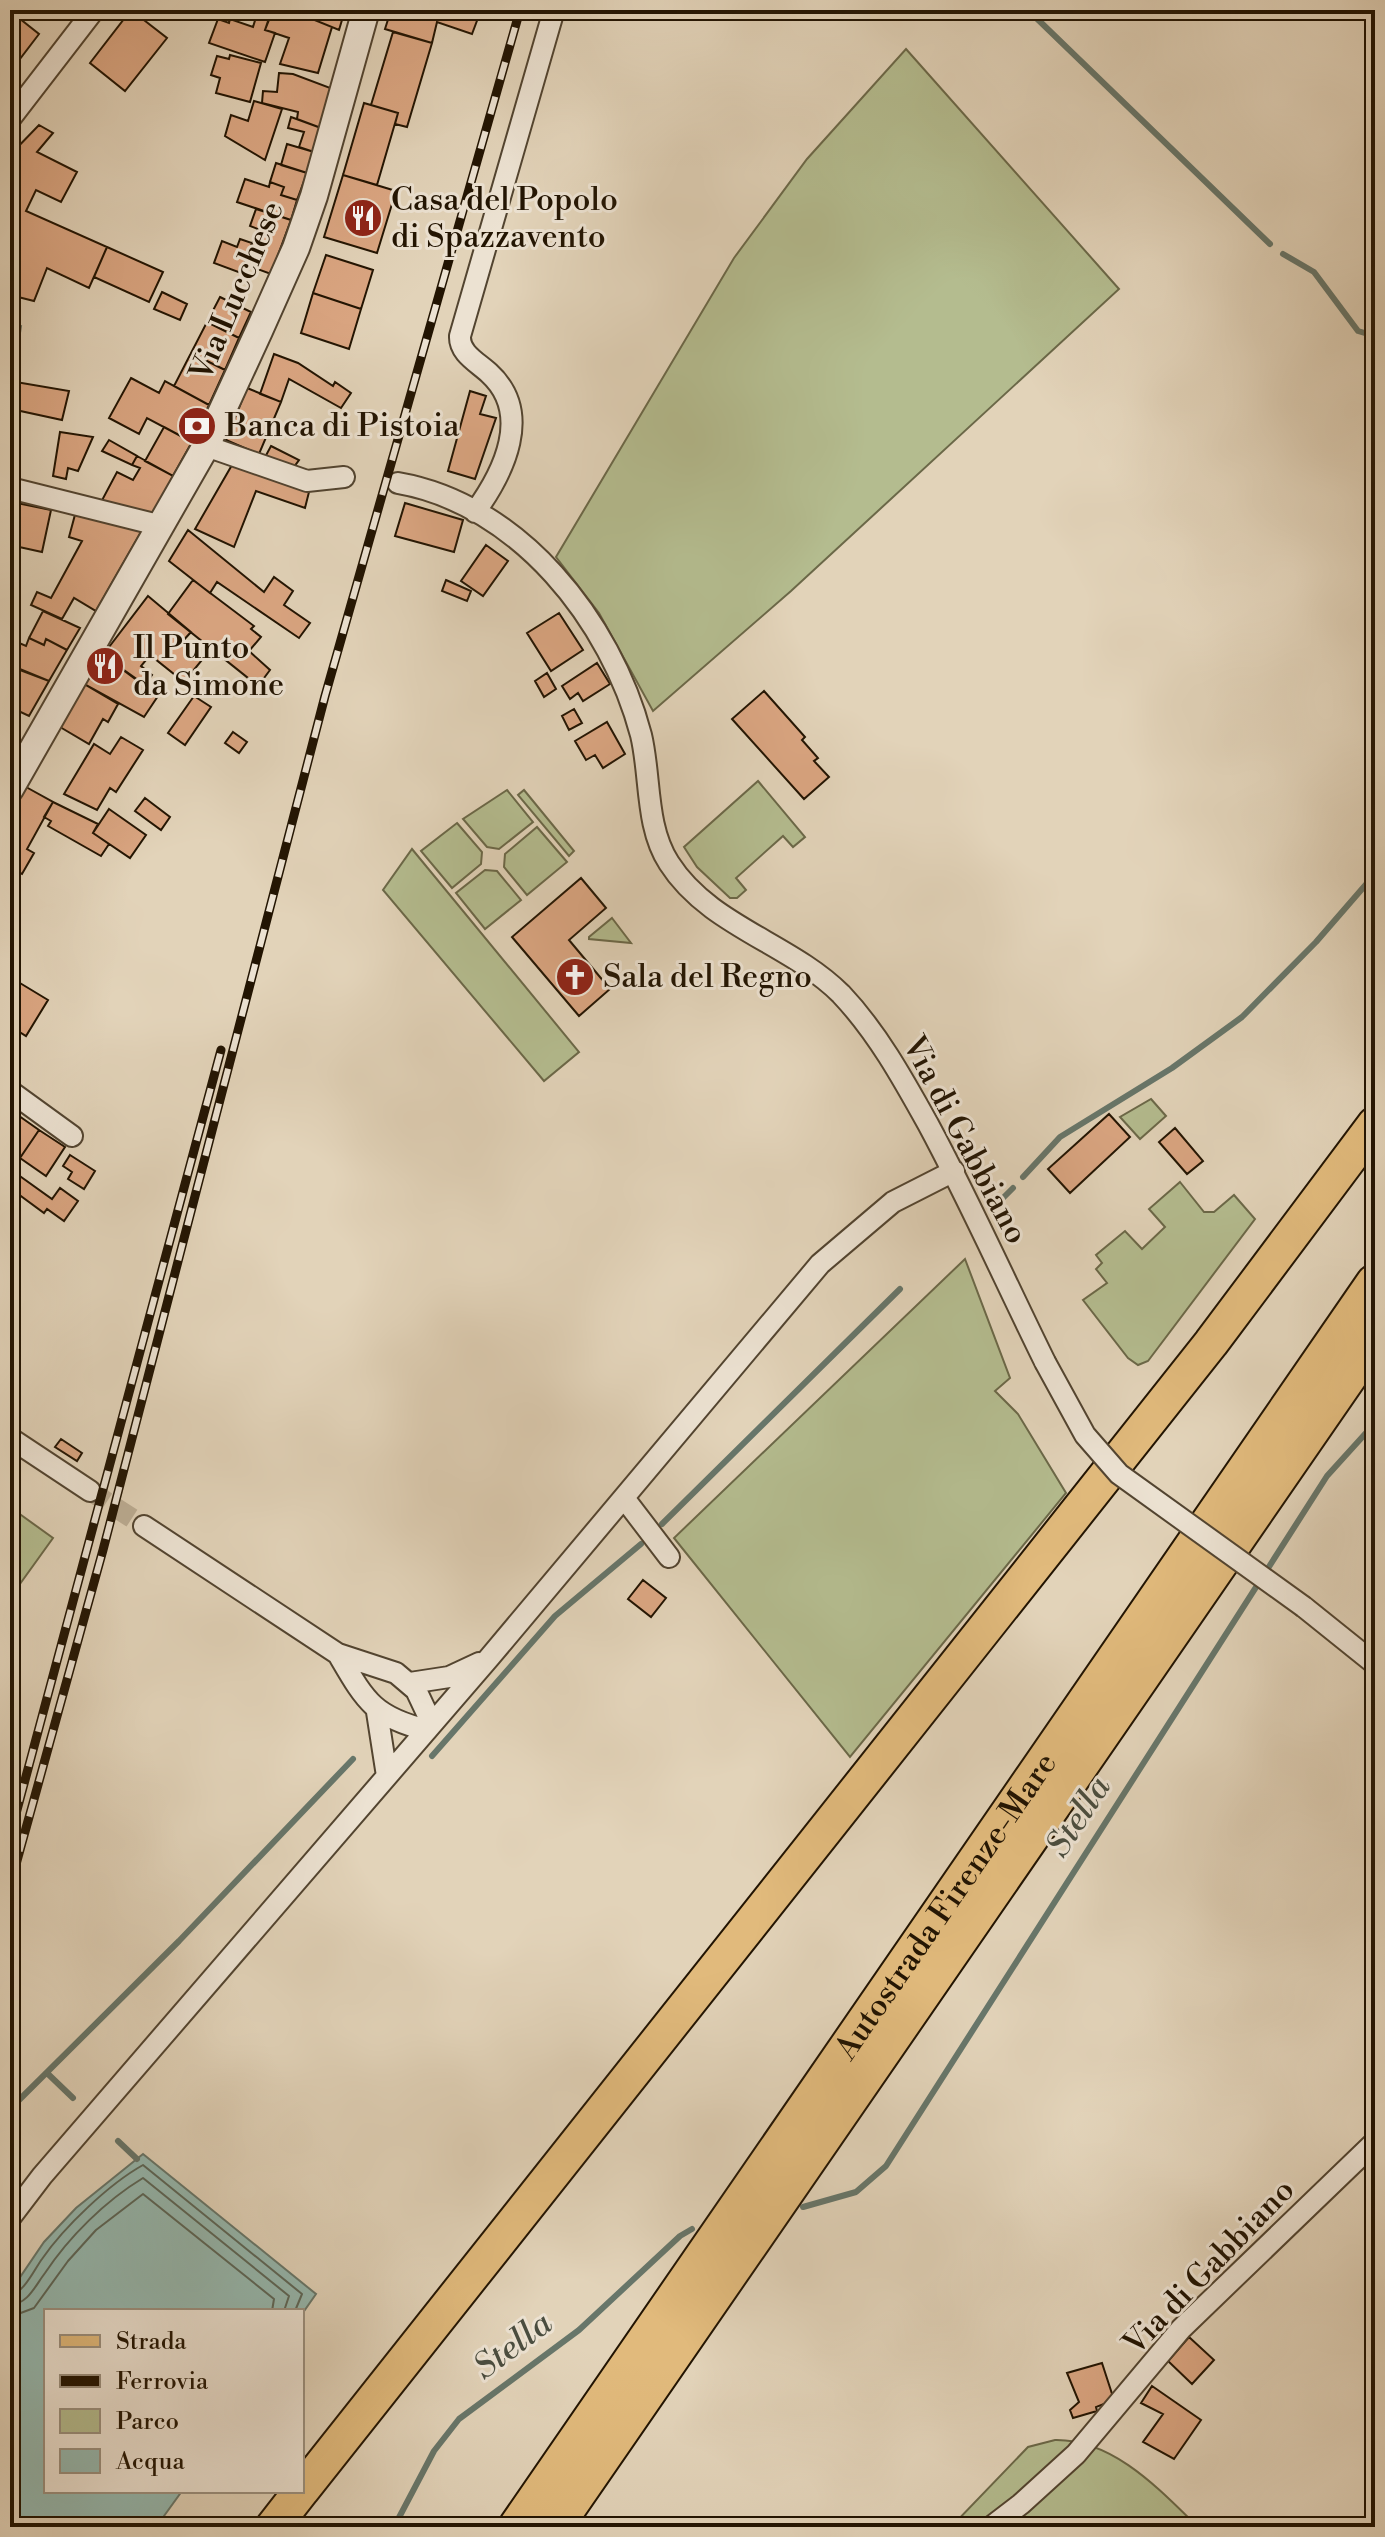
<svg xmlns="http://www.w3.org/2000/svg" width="1385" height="2537" font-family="'Libre Bodoni',serif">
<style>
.green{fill:#b4bc8f;stroke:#6b6848;stroke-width:2}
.water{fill:#95b8af;stroke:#67766a;stroke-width:2}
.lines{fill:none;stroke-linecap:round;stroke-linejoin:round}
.shore{stroke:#5c6658;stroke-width:2}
.stream{stroke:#67766a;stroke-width:6}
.building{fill:#dba682;stroke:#221402;stroke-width:2}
.minor-tunnel{stroke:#bcad94;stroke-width:20;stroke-dasharray:20 10;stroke-linecap:butt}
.minor-casing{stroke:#524430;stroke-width:24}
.tertiary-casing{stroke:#524430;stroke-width:30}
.primary-casing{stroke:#221402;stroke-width:38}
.motorway-casing{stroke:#221402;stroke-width:42}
.minor{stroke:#ece2d2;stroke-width:20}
.tertiary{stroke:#ece2d2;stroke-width:26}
.primary{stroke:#e1ba7c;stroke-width:34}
.motorway{stroke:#e1ba7c;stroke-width:38}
.rail-casing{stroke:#221402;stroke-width:9}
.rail{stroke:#ece2d2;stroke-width:6;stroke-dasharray:18;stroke-linecap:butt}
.minor-bridge-casing{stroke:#524430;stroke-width:24;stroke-linecap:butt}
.minor-bridge{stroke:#ece2d2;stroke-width:20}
.labels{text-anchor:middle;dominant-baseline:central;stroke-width:6;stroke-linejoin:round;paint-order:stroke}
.poi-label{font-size:32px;fill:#221402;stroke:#ece2d2;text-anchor:start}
.street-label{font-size:32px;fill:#221402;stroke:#ece2d2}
.water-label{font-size:34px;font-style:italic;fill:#4a4d3f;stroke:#ece2d2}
</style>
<rect width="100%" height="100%" fill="#e2d3b9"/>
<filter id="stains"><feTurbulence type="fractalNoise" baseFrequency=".0025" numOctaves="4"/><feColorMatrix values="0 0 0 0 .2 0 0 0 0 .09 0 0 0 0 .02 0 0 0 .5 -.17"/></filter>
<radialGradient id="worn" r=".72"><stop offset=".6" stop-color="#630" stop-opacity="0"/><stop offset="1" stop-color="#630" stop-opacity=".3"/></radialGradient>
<path class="green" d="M906,49l213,240 -328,302 -138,120 -54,-98 -43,-56 178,-299 73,-99z
M758,781l47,56 -12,10 -10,-11 -47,42 10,12 -9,8h-7l-33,-31 -13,-20z
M507,790l26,32 -34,27 -12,-2 -24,-28z
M524,790l50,61 -5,5 -51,-61z
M457,823l25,29 -1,12 -29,24 -31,-37z
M537,827l30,35 -40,33 -23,-28 1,-13z
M412,849l167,203 -35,29 -161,-191z
M485,870l12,1 24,29 -36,29 -29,-36z
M612,918l19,25 -42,-4v-2z
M1151,1099l15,17 -26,23 -20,-22z
M1180,1182l24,30h10l20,-17 21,24 -107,142 -10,4 -10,-7 -45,-58 24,-17 -11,-14 6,-6 -6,-8 29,-24 17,18 23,-22 -16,-18z
M965,1259l45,119 -15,13 23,23 48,79 -216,264 -176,-219z
M10,1507l43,31 -41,57 -2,-1z
M1055,2440c58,-1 104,49 143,87h-247l77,-80z"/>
<path class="water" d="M10,324l11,2 -4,27 -7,-1z
M143,2154l173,140 -14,20v-3h-256v180h136l-26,36h-146v-235l34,-50 32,-34z"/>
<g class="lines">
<path class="shore" d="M10,2295c14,-2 24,-25 32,-36 22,-32 67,-75 101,-94l159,129 -7,17
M10,2305c18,-1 25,-19 35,-32 24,-36 60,-72 98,-95l146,118 -5,15
M10,2317l24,-9 34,-47 28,-31 47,-36 131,105 -2,12"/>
<path class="stream" d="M1028,10l242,234
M1283,254l31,18 44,59 10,3 7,-4
M1023,1177l37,-40 112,-69 70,-51 74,-75 59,-68
M1000,1201l13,-13
M662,1524l238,-235
M432,1756l123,-140 86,-72
M47,2073l26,25
M10,2109l169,-168 174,-182
M118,2141l19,18
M803,2207l53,-15 30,-26 441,-690 48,-53
M394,2527l40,-76 25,-32 120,-89 101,-94 12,-7"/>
</g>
<path class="building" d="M35,10h18l-7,9z
M131,10l36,28 -42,53 -35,-28z
M211,10h31l-5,11z
M273,10h17l42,17 -14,46 -38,-9 9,-26 -24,-8z
M290,10h55l-6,20z
M391,10h90l-9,24 -35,-12 -5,21 -47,-14z
M10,11l29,23 -29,38z
M257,14l12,4 -4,12 10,3 -10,29 -56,-19 9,-24 11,4 1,-4 23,8z
M393,32l39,11 -25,84 -12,-3 3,-11 -27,-8z
M230,55l31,8 -11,39 -34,-9 4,-15 -9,-3 6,-19 12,3z
M279,73l14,1 40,15 -12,39 -24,-9 1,-7 -36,-9 1,-12 14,1z
M254,101l28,8 -17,51 -40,-24 6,-21 17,6z
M364,103l34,10 -21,72 -34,-10z
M291,117l30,11 -7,24 -15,-5 5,-15 -16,-4z
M39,125l14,8 -16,19 40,20 -16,30 -25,-12 -10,21 81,36 -18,41 -42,-20 -13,33 -24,-6v-140z
M287,144l27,8 -7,21 -26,-8z
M276,163l31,10 -10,27 -16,-5 3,-8 -14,-5z
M343,175l53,16 -19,62 -53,-16z
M245,179l24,8 1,-5 14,5 -3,8 16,5 -6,20 -54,-18z
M256,209l35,11 -20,54 -27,-10 14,-35 -8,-3z
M240,239l12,4 -11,30 -27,-10 8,-22 15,6z
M107,247l56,25 -14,30 -55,-25z
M326,255l47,15 -12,39 -48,-16z
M162,292l25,12 -7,16 -26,-11z
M313,293l48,16 -12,40 -48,-16z
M220,297l31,15 -12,26 -32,-16z
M207,322l32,16 -14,32 -34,-17z
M191,353l34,17 -16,35 -35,-19z
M274,354l24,9 35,23 2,-4 16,11 -10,15 -52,-29 -8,23 -21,-8z
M131,378l28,15 6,-12 44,24 -17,37 -45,-24 -8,16 -30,-16z
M10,381l59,10 -7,29 -51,-11 -1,3z
M247,388l34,14 -22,52 -33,-14z
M470,391l16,5 -6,18 16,4 -21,61 -27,-8z
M164,427l28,15 -19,34 -28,-15z
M60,432l33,5 -15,34 -10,-3 -2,11 -13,-3z
M109,440l28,16 -5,9 -30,-14z
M271,446l28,14 -8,11 -28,-10z
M137,456l36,20 -21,42 -52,-14 17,-32 16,8 7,-12 -8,-3z
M232,465l78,23 -5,20 -49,-17 -22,56 -39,-18z
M17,503l34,7 -9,42 -32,-7z
M405,503l58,17 -9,32 -59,-16z
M76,511l68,16 -48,84 -22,-13 -12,21 -31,-14 6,-13 14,6 31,-57 -13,-4z
M188,530l76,62 10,-15 19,14 -9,14 26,18 -11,15 -82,-56 -7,11 -41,-32z
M486,545l22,16 -25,35 -22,-15z
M193,580l61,46 -3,3 10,8 -12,14 21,19 -12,16 -90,-72z
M446,580l25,11 -4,10 -25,-10z
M148,596l43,36 -10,11 21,17 -18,22 -34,-27 -9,11 11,9 -7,10 -42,-30z
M43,611l37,17 -13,22 -21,-11 -2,6 -15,-7z
M559,613l24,37 -32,21 -24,-38z
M29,638l15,7 2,-6 21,11 -18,31 -39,-16v-26l16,7z
M103,655l55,41 -14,21 -60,-33z
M597,663l13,21 -27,17 -5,-8 -8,6 -8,-13z
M20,670l29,11 -20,35 -19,-9v-25z
M547,673l9,16 -12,8 -9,-16z
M84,684l34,20 -10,18 -5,-3 -14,25 -29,-17z
M764,691l41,46 -3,3 16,18 -4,3 15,16 -25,22 -72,-80z
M194,696l17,11 -26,38 -17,-12z
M574,709l8,14 -13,7 -7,-14z
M607,722l18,32 -22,14 -8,-13 -9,5 -11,-19z
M233,732l14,10 -8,11 -14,-10z
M121,737l22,13 -27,42 -6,-4 -13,22 -33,-16 30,-50 16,10z
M26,787l27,15 -26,47 7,4 -12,21 -12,-7v-51z
M145,798l25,19 -9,13 -26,-19z
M53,802l45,22 -5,9 16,11 -8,12 -53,-30 3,-5 -7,-4z
M109,809l37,26 -16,23 -37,-25z
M581,878l25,30 -37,32 41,49 -31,27 -67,-79z
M10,977l38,23 -22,36 -16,-10z
M12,1111l27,19 -21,31 -8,-5z
M1109,1114l21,23 -60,56 -22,-24z
M1175,1128l28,33 -16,13 -28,-32z
M39,1130l26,17 -19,29 -26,-18z
M70,1155l25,16 -11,18 -16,-10 4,-7 -9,-6z
M10,1169l42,30 8,-11 18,13 -14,20 -17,-12 -3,4 -34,-25z
M61,1439l21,14 -5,8 -22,-14z
M643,1580l23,18 -15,19 -23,-18z
M1189,2337l25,23 -22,24 -24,-23z
M1102,2363l12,37 -18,7 1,4 -24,7 -3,-8 9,-8 -12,-29z
M1152,2386l49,34 -27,39 -31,-17 20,-28 -22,-11z"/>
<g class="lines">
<path class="minor-tunnel" d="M90,1491l54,35"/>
<g class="minor-casing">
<path id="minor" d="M10,119l84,-109
M206,446l101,35 37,-4
M398,483c121,21 213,138 243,252 10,41 4,91 28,128 40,63 121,80 172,131 36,38 62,85 87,130 42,78 78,159 117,238
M10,488l152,38
M475,512c29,-40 58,-99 14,-139 -12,-11 -30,-20 -29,-37l94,-326
M10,1091l62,45
M10,1438l80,53
M624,1498l45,59
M144,1526l194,128 58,19 20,17 16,34
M1304,1607l71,57
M338,1654c27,46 35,63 89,76
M410,1683l39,-6 30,-14
M377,1712l10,64
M10,2218l32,-42 447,-518 331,-394 73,-62 61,-31
M991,2527l30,-23 55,-50 105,-125 194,-187"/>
</g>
<g class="tertiary-casing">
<path id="tertiary" d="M10,789l196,-343 53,-115 37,-83 18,-52 52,-186"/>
</g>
<g class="primary-casing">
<path id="primary" d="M302,2490l909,-1147 164,-219
M273,2527l28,-36"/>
</g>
<g class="motorway-casing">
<g id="motorway">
<path id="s1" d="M518,2527l857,-1243"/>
<path d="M553,2527l822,-1191"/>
</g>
</g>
<use href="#minor" class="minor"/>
<use href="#tertiary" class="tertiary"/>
<use href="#primary" class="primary"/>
<use href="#motorway" class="motorway"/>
<g class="rail-casing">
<path id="rail" d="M10,1836l211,-786
M10,1886l93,-336 222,-854 195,-686"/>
</g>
<use href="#rail" class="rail"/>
<g class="minor-bridge-casing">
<path id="minor-bridge" d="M1045,1362l40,73 34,39 185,133"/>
</g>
<use href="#minor-bridge" class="minor-bridge"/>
</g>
<defs>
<g id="restaurant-disc" transform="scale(2)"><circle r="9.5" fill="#8f2418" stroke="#ece2d2"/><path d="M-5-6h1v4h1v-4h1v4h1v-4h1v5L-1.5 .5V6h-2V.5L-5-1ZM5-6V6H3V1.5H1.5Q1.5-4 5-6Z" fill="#fff"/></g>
<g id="bank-disc" transform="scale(2)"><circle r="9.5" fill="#8f2418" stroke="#ece2d2"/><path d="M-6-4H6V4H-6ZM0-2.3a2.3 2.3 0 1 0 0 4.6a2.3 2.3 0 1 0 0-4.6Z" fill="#fff"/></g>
<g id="church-disc" transform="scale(2)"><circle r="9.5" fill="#8f2418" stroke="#ece2d2"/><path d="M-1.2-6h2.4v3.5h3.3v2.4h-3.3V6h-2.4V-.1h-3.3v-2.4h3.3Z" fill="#fff"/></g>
</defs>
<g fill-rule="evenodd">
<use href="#restaurant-disc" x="363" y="218"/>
<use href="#bank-disc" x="197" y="426"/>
<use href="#restaurant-disc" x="105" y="666"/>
<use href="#church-disc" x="575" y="977"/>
</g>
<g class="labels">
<g class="poi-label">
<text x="391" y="200">Casa del Popolo<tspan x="391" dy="37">di Spazzavento</tspan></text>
<text x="225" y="426">Banca di Pistoia</text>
<text x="133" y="648">Il Punto<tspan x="133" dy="37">da Simone</tspan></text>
<text x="603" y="977">Sala del Regno</text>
</g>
<g class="street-label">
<text transform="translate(237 291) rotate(-67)">Via Lucchese</text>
<text transform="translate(965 1140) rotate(62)">Via di Gabbiano</text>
<text stroke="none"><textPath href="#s1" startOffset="754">Autostrada Firenze-Mare</textPath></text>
<text transform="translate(1209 2267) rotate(-46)">Via di Gabbiano</text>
</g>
<g class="water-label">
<text transform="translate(1079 1817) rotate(-57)">Stella</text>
<text transform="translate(513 2346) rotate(-37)">Stella</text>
</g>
</g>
<rect width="1385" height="2537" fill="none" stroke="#e2d3b9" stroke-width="40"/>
<rect x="12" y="12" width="1361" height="2513" fill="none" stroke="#221402" stroke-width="4"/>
<rect x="20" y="20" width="1345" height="2497" fill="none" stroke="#221402" stroke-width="2"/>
<rect x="44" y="2309" width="260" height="184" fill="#ece2d2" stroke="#9b907f" stroke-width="2"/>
<rect x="60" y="2335" width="40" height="12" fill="#e1ba7c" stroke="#9b907f" stroke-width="2"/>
<text x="116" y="2349" font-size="24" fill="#221402">Strada</text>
<rect x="60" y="2375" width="40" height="12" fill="#221402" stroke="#9b907f" stroke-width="2"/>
<text x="116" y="2389" font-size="24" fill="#221402">Ferrovia</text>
<rect x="60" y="2409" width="40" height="24" fill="#b4bc8f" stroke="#9b907f" stroke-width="2"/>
<text x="116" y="2429" font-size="24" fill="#221402">Parco</text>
<rect x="60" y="2449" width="40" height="24" fill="#95b8af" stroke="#9b907f" stroke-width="2"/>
<text x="116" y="2469" font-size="24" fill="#221402">Acqua</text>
<rect width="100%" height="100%" filter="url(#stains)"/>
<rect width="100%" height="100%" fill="url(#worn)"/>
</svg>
